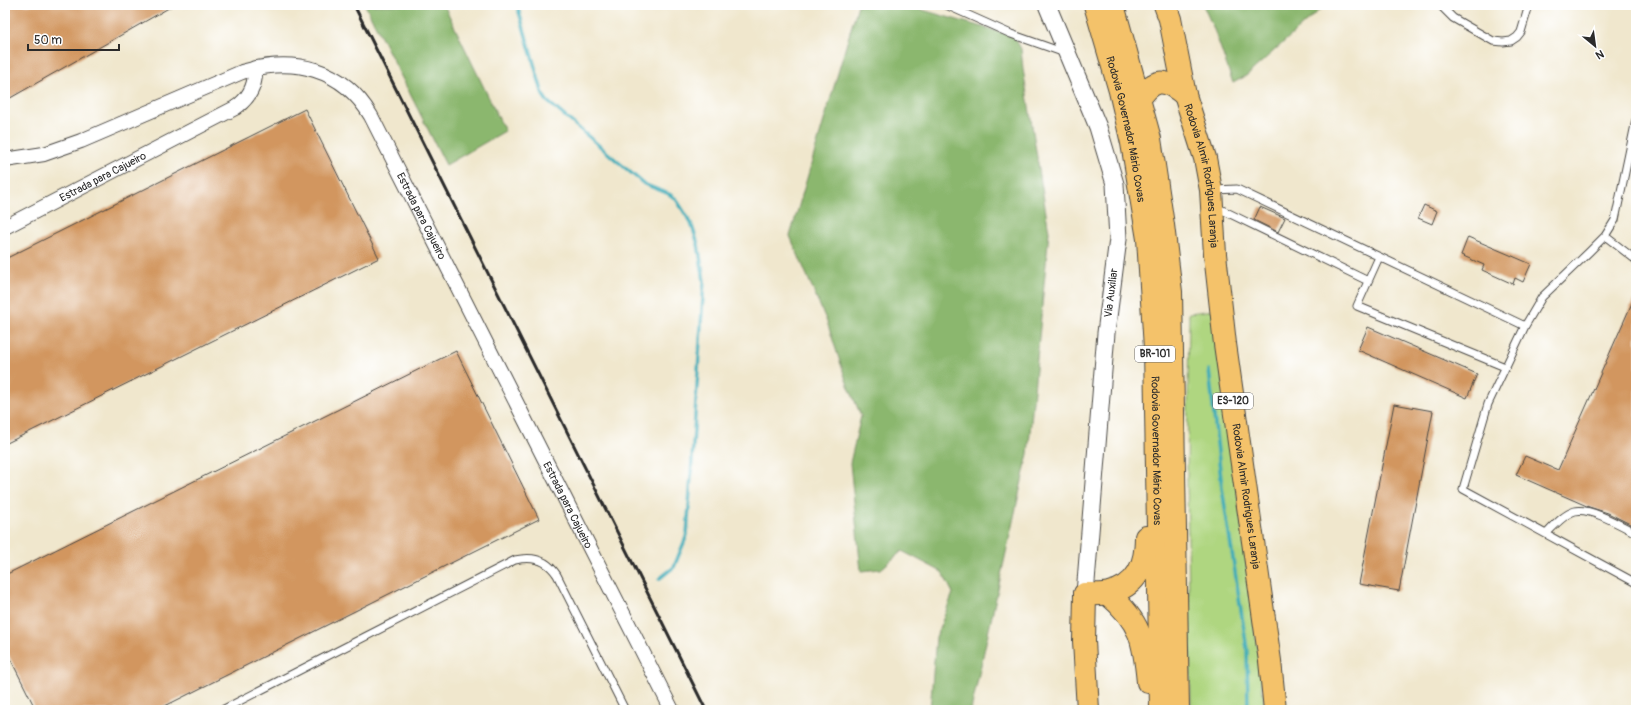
<svg xmlns="http://www.w3.org/2000/svg" width="1641" height="715" font-family="Pangolin,sans-serif">
<style>
.green{fill:#afd680;stroke:#6d8056}
.forest{fill:#8bb76e;stroke:#5b714c}
.lines{fill:none;stroke-linecap:round;stroke-linejoin:round}
.stream{stroke:#3cacb8;stroke-width:3.5}
.building{fill:#d2965e}
.service-casing{stroke:#494743;stroke-width:9}
.minor-casing{stroke:#494743;stroke-width:16}
.tertiary-casing{stroke:#494743;stroke-width:19}
.primary-casing{stroke:#494743;stroke-width:24}
.motorway-casing{stroke:#494743;stroke-width:24}
.service{stroke:#fff;stroke-width:7}
.minor{stroke:#fff;stroke-width:14}
.tertiary{stroke:#fff;stroke-width:17}
.primary{stroke:#f4c26a;stroke-width:22}
.motorway{stroke:#f4c26a;stroke-width:22}
.rail{stroke:#2b2b2b;stroke-width:3}
.labels{text-anchor:middle;dominant-baseline:central;stroke-width:4;stroke-linejoin:round;paint-order:stroke}
.shield{fill:#fff;stroke:#6b6b6b;stroke-width:1}
.shield-label{font-size:10px;font-weight:bold;fill:#2b2b2b}
.street-label{font-size:11px;fill:#2b2b2b;stroke:#fff}
</style>
<rect width="100%" height="100%" fill="#fff"/>
<filter id="ink" filterUnits="userSpaceOnUse"><feTurbulence type="fractalNoise" baseFrequency=".025" numOctaves="2"/><feDisplacementMap in="SourceGraphic" scale="8" xChannelSelector="R" yChannelSelector="G"/><feConvolveMatrix kernelMatrix="1 2 1 2 8 2 1 2 1" color-interpolation-filters="sRGB"/></filter>
<filter id="wash" filterUnits="userSpaceOnUse"><feTurbulence type="fractalNoise" baseFrequency=".012" numOctaves="4" result="noise"/><feDisplacementMap in="SourceGraphic" scale="16" xChannelSelector="R" yChannelSelector="G"/><feGaussianBlur stdDeviation="0.9" result="paint"/><feColorMatrix in="noise" values="0 0 0 0 0 0 0 0 0 0 0 0 0 0 0 0 0 1.4 0 .05"/><feComposite in="paint" operator="in"/></filter>
<g filter="url(#wash)">
<rect width="100%" height="100%" fill="#f0e7cd"/>
<path class="green" d="M1214,310l51,400h-74l-4,-232 2,-165z"/>
<path class="forest" d="M365,5h79l61,126 -59,34z
M858,5h47l109,31 7,13 2,20 26,163 -21,222 -57,256h-41l6,-73 17,-44 -11,-21 -40,-21 -21,18 -20,2 -11,-108 11,-47 -15,-36 -19,-58 -37,-86z
M1203,5h122l-79,71 -13,7 -18,-51z"/>
<g class="lines">
<path class="stream" d="M517,5l26,90 4,6 97,83 25,10 7,5 15,24 7,21 6,37 -17,254 -13,32 -15,12
M1209,370l13,118 25,161 1,61"/>
</g>
<g id="blocks">
<path class="building" d="M5,5h169l-169,96z
M305,109l74,149 -374,186v-185z
M1424,205l13,6 -5,13 -14,-6z
M1260,207l25,11 -7,14 -24,-12z
M1468,237l63,27 -8,18 -8,-4 -2,6 -31,-14 2,-5 -23,-10z
M1636,294v233l-28,-14 -19,-6 -73,-32 9,-19 33,14z
M1368,327l109,47 -10,24 -109,-48z
M456,351l83,168 -382,191h-121l-31,-62v-73z
M1394,404l39,7 -34,180 -40,-7z"/>
</g>
</g>
<g filter="url(#ink)">
<use href="#blocks" fill-opacity="0" stroke="#494743" stroke-width="1"/>
<g class="lines">
<g class="service-casing">
<path id="service" d="M946,5l65,29 54,19
M1440,5l13,13 40,23 10,1 8,-1 6,-4 4,-5 8,-27
M1636,120l-21,100 -10,16 -16,16 -47,45 -17,29 -37,78 -25,85 173,94
M1214,190l23,-1 288,137
M1216,207l152,74
M1605,236l31,24
M1379,257l-22,49 148,61
M1546,534c8,-8 18,-20 29,-23 15,-4 47,15 61,22
M222,710l293,-150c17,-4 32,-1 42,15l68,135"/>
</g>
<g class="minor-casing">
<g id="minor">
<path id="s1" d="M5,160l39,-6 37,-13 161,-69c51,-16 101,-4 129,44l301,594"/>
<path id="s2" d="M5,227l230,-119c15,-10 21,-23 20,-40"/>
</g>
</g>
<g class="tertiary-casing">
<path id="tertiary" d="M1047,5l51,122 17,57 3,55 -12,94 -21,261"/>
</g>
<g class="primary-casing">
<g id="primary">
<path id="s3" d="M1185,95l20,63 6,32 4,64 10,90 45,317 5,49"/>
<path d="M1085,594l-1,47 4,69"/>
</g>
</g>
<g class="motorway-casing">
<g id="motorway">
<path id="s4" d="M1095,5l25,86 12,52 16,96 7,109 6,362"/>
<path d="M1113,5l37,134 13,86 8,67 7,418"/>
<path d="M1165,5l5,14 15,76"/>
<path d="M1138,101c16,-24 26,-23 47,-6"/>
<path d="M1085,594c7,0 17,1 24,-1 29,-7 37,-29 37,-56"/>
<path d="M1108,594c33,28 36,47 40,88"/>
</g>
</g>
<use href="#service" class="service"/>
<use href="#minor" class="minor"/>
<use href="#tertiary" class="tertiary"/>
<use href="#primary" class="primary"/>
<use href="#motorway" class="motorway"/>
<path class="rail" d="M354,5l352,705"/>
</g>
</g>
<g class="labels">
<g class="shield">
<rect x="1135" y="346" width="40" height="16" rx="3"/>
<rect x="1213" y="393" width="40" height="16" rx="3"/>
</g>
<g class="shield-label">
<text x="1155" y="354">BR-101</text>
<text x="1233" y="401">ES-120</text>
</g>
<g class="street-label">
<text stroke="none"><textPath href="#s4" startOffset="128">Rodovia Governador Mário Covas</textPath></text>
<text stroke="none"><textPath href="#s2" startOffset="110">Estrada para Cajueiro</textPath></text>
<text stroke="none"><textPath href="#s3" startOffset="83">Rodovia Almir Rodrigues Laranja</textPath></text>
<text stroke="none"><textPath href="#s1" startOffset="514">Estrada para Cajueiro</textPath></text>
<text transform="translate(1111 293) rotate(-83)">Via Auxiliar</text>
<text stroke="none"><textPath href="#s4" startOffset="452">Rodovia Governador Mário Covas</textPath></text>
<text stroke="none"><textPath href="#s3" startOffset="407">Rodovia Almir Rodrigues Laranja</textPath></text>
<text stroke="none"><textPath href="#s1" startOffset="838">Estrada para Cajueiro</textPath></text>
</g>
</g>
<rect width="1641" height="715" fill="none" stroke="#fff" stroke-width="20"/>
<g transform="translate(1595 46) rotate(151)" stroke="#ffffff" stroke-width="3" paint-order="stroke">
<path d="M0-3L7 15L0 10L-7 15Z" fill="#2b2b2b"/>
<text y="-6" font-size="11" font-weight="bold" text-anchor="middle" fill="#2b2b2b">N</text>
</g>
<path d="M28 44v6h91v-6" fill="none" stroke="#2b2b2b" stroke-width="2"/>
<text x="34" y="44" font-size="12" fill="#2b2b2b" stroke="#ffffff" stroke-width="3" paint-order="stroke">50 m</text>
</svg>
